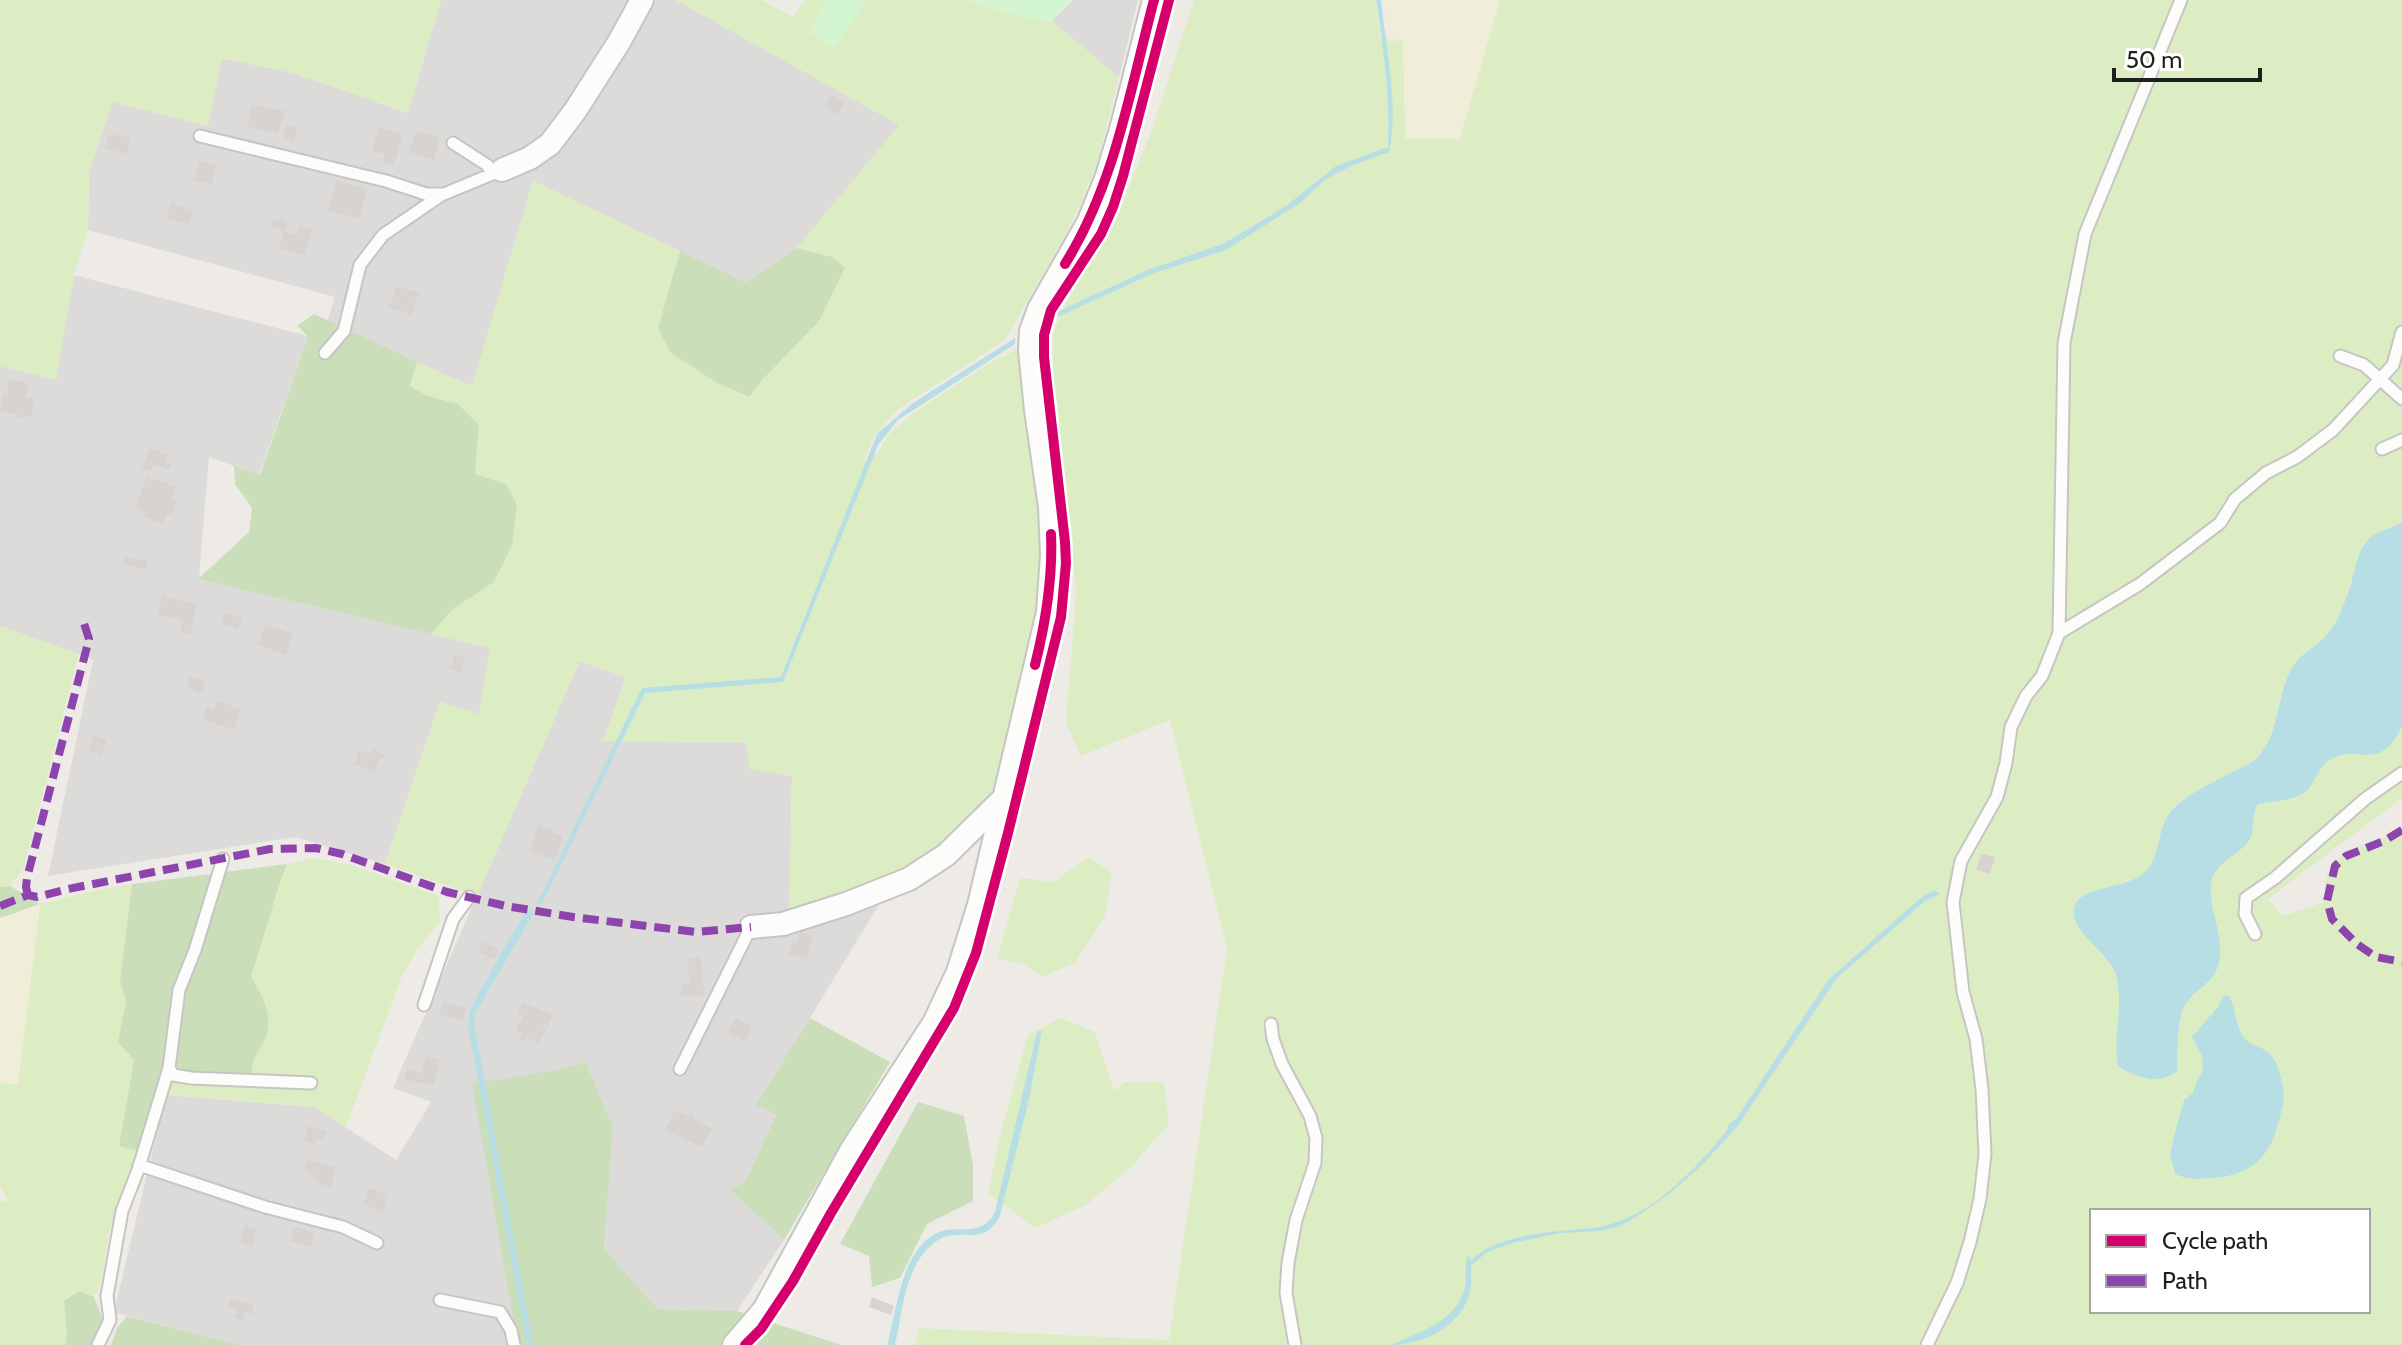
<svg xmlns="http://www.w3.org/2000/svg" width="2402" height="1345" font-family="Cabin,sans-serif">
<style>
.residential{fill:#dddbd9}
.farmland{fill:#f0eed9}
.grass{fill:#ddedc3;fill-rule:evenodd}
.forest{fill:#cadeba}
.park{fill:#d3f5d0}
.parking{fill:#dcdbd9}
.water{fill:#b7dee4}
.building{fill:#d6d3d0}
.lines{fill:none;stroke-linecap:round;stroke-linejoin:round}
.lane-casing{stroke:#c6c5c3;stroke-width:15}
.street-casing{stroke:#c6c5c3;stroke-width:26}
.lane{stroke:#fcfcfb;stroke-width:11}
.street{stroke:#fcfcfb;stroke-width:22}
.quiet{stroke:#8e44ad;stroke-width:8;stroke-dasharray:16 8;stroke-linecap:butt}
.cycleway-casing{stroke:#fff;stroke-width:15}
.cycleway{stroke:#d6006c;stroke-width:10}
</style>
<rect width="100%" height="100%" fill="#eeebe7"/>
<path class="residential" d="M441,0h235l224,125 -103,123 -52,34 -212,-101 -61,206 -145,-65 8,-25 -247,-67 1,-57 23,-71 109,-44 73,15 114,40z
M74,275l234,61 -49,139 -50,-18 -10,122 291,69 -11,67 -39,-13 -55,162 -90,-27 -247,39 45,-216 -93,-34v-260l56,13z
M579,661l47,16 -23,64 144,1 45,34 -3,152 94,-30 -126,207 19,10 -31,67 -14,7 53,51 -47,71 -79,-2 -54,-60 9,-122 -27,-65 -24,7 -44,276h-279l-125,-33 52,-217 148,12 82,53 35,-58 -38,-14z"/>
<path class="farmland" d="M1384,0h116l-40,139 -55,-1 -2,-97 -13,-5z
M40,904l-22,181 -18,-2v-165z"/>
<path class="grass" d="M0,0h441l-33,113 -114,-40 -72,-15 -14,68 -96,-24 -23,71 -1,57 -14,45 -18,105 -56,-14z
M676,0h85l32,17 12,-17h21l-15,33 23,14 33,-47h97l60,17 28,4 67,56 -21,84 -14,34 -18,39 -61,106 -108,70 -25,29 -8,23 15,-11 10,-17 23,-20 81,-53 24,-11 27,203 -2,53 -46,180 -53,63 -47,30 -107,37 3,-140 -42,-7 -4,-27 -143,-1 23,-64 -46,-16 -103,235 -92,-32 55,-162 39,12 11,-66 -59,-14 22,-25 41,-27 12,-98 -31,-10 4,-49 -21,-21 -30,-8 -18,-10 7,-24 55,24 61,-205 147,70 -21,77 12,25 46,30 34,15 81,-141 -35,-9 102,-123z
M1194,0h181l6,40 22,1 2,97 55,1 40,-139h902v798l-134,101 15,17 41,-14c1,-8 0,-18 3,-25 13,-39 52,-27 75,-52v520h-1487l4,-17 250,12 58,-392 -57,-228 -90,36 -14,-35 10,-125 -4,-53 -20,-172 2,-39 12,-30 49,-80 37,-92zM2092,1211h276v100h-276z
M0,626l79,28 -56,216 -13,16 -10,1z
M1089,857l23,15 -7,44 -30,47 -33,14 -16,-12 -29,-7 23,-80 33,4z
M312,858l36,6 91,32 1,26 -23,28 -15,26 -56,151 -32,-20 -148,-12 -6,-23 93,5c-5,-21 11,-29 15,-47 3,-20 -8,-38 -17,-54 13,-38 22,-75 36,-112z
M132,884l-12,97 6,20 -8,40 16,19 -15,85 22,6 -31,77 -10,59 -6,10 -15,-6 -15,10 3,34 -2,10h-65v-145l9,2 -9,-16v-103l18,2 22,-181 62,-15z
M1060,1018l35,14 19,59 10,-9h40l5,42 -39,44 -44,37 -51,23 -47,-35 12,-58 28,-100z"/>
<path class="forest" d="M797,248l35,9 13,11 -26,53 -57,59 -12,17 -33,-14 -46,-30 -13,-25 22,-77 65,31z
M314,314l103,48 -7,24 18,10 30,8 21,21 -4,49 31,10 11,21 -5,40 -18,37 -41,27 -22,25 -233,-55 51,-47 3,-24 -17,-24 -1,-18 26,9 48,-139 -11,-10z
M287,864c-14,37 -23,74 -36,112 9,16 20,34 17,54 -4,19 -20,26 -15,48l-93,-6 -19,79 -22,-5 15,-86 -16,-18 8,-41 -6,-20 12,-97z
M10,886l30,18 -40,14v-31z
M810,1018l80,44 -106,178 -54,-51 15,-7 31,-67 -20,-10z
M586,1062l27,65 -9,122 54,60 79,2 104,34h-323l-46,-261 90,-15z
M918,1102l46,14 9,49v36l-46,23 -27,54 -28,9 -3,-31 -29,-12z
M79,1291l15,6 10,26 -4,22h-35l2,-10 -3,-34z
M127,1316l112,29h-128l6,-17z"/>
<path class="park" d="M826,0h41l-32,47 -25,-14z
M964,0h109l-21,21 -28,-4z"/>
<path class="parking" d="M1073,0h65l-19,77 -67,-56z"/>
<path class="water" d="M1376,0h5c5,48 18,105 8,152l-36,13 -27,14 -26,24 -74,47 -72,23 -99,45 2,-6 93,-43 73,-25 63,-38 50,-40 52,-19c2,-50 -4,-98 -12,-147z
M1015,338v6l-117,76 -20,25 -95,237 -138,11 -103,211 -5,-1 105,-215 139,-11 96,-243 36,-31z
M2402,522v205c-26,49 -42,14 -74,34 -8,6 -12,17 -18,26 -10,14 -36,14 -52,17 -8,14 -2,24 -8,35 -10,17 -36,22 -39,45 -3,28 17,57 6,85 -6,15 -24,22 -32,36 -9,15 -7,49 -8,66 -17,15 -43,6 -59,-5 -6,-31 8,-69 -4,-96 -8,-19 -48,-42 -39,-65 9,-20 50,-15 69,-32 19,-17 11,-47 30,-65 16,-16 42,-27 62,-38 6,-3 16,-7 21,-12 22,-23 19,-56 32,-84 11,-24 27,-24 41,-43 9,-12 15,-29 20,-44 6,-17 6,-36 20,-49 10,-9 22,-9 32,-16z
M1934,890l6,4 -15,7 -88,77 -100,149 -37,40 -31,27 -39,27 -13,6 -17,4 -39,2 -45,9 -29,10 -16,14c0,8 1,17 -1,26 -8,34 -47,53 -79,53 28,-13 66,-23 74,-58 2,-10 -1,-21 3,-32l3,5c24,-23 68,-27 100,-30 12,-2 26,-1 37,-5 50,-14 88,-57 120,-96l-1,-3 9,-7 92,-139 90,-80z
M526,910l9,1 -59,101 -2,10 59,323h-6l-59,-319 2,-17z
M2223,996h6c7,12 6,28 14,40 4,7 13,10 20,13 12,6 15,18 18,30 6,20 1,30 -4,48 -9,34 -31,49 -66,51 -14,1 -22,2 -36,-4l-5,-20 7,-30 7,-24 9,-7 4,-13 6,-9 -1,-15 -10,-19 26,-30z
M1042,1030l-13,70 -29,116c-17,32 -39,11 -60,23 -35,20 -37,71 -45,106h-8c10,-33 14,-98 52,-113 21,-8 41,7 56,-20l42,-180z"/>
<path class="building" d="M832,95l13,7 -7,13 -13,-8z
M252,105l33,6 -7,22 -31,-6z
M286,124l11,4 -3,14 -12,-4z
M379,127l23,7 -5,24h-2l-2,7 -11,-3 3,-8 -13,-3z
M417,130l23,7 -6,23 -25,-8z
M109,134l9,2v-2l12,5 -3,15 -22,-6z
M199,161l17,4 -4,20 -19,-5z
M337,180l30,9 -8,30 -31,-9z
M171,203l23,8 -6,14 -22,-8z
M273,218l14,4 -2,9 12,4 2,-10 14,4 -9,27 -25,-8 5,-17 -13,-4z
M397,286l22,7 -8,22 -22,-8z
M9,379l19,4 -2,14 8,1 -2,18h-8l-1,2 -6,-1v-3l-17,-3 2,-17h5z
M150,448l18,7 -3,7 6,2 -2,6 -15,-6 -3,7 -9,-3z
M147,476l29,11 -4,12 5,2 -5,14 -5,-2 -4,11 -19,-7 1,-4 -10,-4z
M124,556l24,5 -2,9 -24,-6z
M162,596l35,8 -7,31 -10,-2 3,-12 -25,-6z
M225,612l17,6 -4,11 -16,-5z
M266,624l27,10 -7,21 -28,-10z
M455,655l10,3 -4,15 -11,-4z
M190,676l16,6 -4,12 -16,-7z
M217,700l24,9 -7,21 -32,-11 5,-13 7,3z
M94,735l13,5 -6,16 -13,-6z
M372,748l12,7 -2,4 -2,-1 -6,14 -20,-8 6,-14 10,4z
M538,824l15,5 -1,3 11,4 -8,25 -26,-10z
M1981,854l14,3 -5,17 -14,-4z
M799,932l14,3 -6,25 -18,-5 3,-13 4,1z
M482,942l17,7 -4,10 -17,-7z
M701,957l3,38 -23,1v-11l8,-1 -1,-26z
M444,1001l23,8 -5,12 -23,-7z
M523,1002l30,13 -5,11 -4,-2 -2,4 4,1 -7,15 -12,-7 -3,5 -5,-3 2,-6 -5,-2 7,-15 -7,-4z
M735,1018l17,8 -7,15 -17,-8z
M426,1056l14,4 -6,26 -30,-7 3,-10 15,4z
M675,1110l13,6 1,-2 5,2 -1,3 19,9 -10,19 -37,-17z
M308,1126l19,5 -3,9 -8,-2 -1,6 -11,-3z
M307,1160l29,8 -5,19 -13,-4 1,-4 -6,-2 1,-4 -9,-3z
M369,1188l19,7 -6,17 -19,-8z
M245,1225l12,4 -5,18 -12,-4z
M294,1227l21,5 -4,15 -21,-6z
M872,1297l22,9 -3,9 -22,-8z
M231,1298l23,8 -2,8 -6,-2 -3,9 -9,-4 3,-8 -9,-3z"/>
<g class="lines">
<g class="lane-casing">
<path id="lane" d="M200,136l186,45 40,13h18l58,-24
M453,143l34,22 7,9
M325,353l19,-22 16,-66 23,-30 60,-41
M2340,356l24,9 38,34
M2382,449l20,-9
M2059,633l5,-290 21,-109 96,-234
M223,859l-28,91 -16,40 -10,78 4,7 18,3 120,5
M2255,934l-10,-20 1,-16 29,-20 90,-79 37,-26
M424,1005l29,-86 16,-22
M1271,1024l2,15 9,25 28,52 6,22 -1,25 -19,57 -8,43 -2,30 9,52
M680,1069l71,-142
M139,1165l126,42 78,20 34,16
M440,1300l60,12 11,18 3,15
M98,1345l12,-25 -3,-24 15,-85 16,-41 31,-102
M1927,1345l30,-62 13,-41 10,-43 5,-45 -3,-65 -6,-50 -13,-47 -10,-90 8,-41 36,-64 9,-34 5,-36 15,-31 16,-20 17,-43 81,-49 80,-61 15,-24 31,-26 31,-16 36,-27 60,-65 9,-33"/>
</g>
<g class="street-casing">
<path id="street" d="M502,170l28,-12 20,-14 25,-33 44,-69 23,-42
M751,927l32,-3 63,-20 63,-25 37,-24 58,-57
M734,1345l30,-35 88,-161 82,-126 24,-51 21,-67 69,-293 4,-57 -2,-48 -14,-97 -6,-60 1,-19 8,-22 49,-86 19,-47 15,-50 32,-126"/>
</g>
<use href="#lane" class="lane"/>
<use href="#street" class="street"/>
<path class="quiet" d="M2402,830l-18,11 -38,15 -11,10 -8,35 5,18 25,25 19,13 26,5
M28,895l-2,-8 1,-9 62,-239 -7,-22
M0,906l28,-11 9,2 31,-8 202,-40 46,-1 26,6 105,38 59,14 67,11 123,15 55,-5"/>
<g class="cycleway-casing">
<path id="cycleway" d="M1065,264c50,-80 65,-174 89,-264
M1035,665c11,-44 18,-86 16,-131
M745,1345l16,-16 32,-48 38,-68 123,-205 22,-55 32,-120 53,-216 5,-54 -1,-21 -21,-185v-22l7,-25 50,-76 12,-27 10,-31 46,-176"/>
</g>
<use href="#cycleway" class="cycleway"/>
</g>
<rect x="2090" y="1209" width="280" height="104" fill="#ffffff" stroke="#a5a5a5" stroke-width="2"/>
<rect x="2106" y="1235" width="40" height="12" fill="#d6006c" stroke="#a5a5a5" stroke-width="2"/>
<text x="2162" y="1249" font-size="24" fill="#1f1f1f">Cycle path</text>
<rect x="2106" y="1275" width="40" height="12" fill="#8e44ad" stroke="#a5a5a5" stroke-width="2"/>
<text x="2162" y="1289" font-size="24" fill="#1f1f1f">Path</text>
<path d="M2114 68v12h146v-12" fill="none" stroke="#1f1f1f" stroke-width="4"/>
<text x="2126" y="68" font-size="24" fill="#1f1f1f" stroke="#ffffff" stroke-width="6" paint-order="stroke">50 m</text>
</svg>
